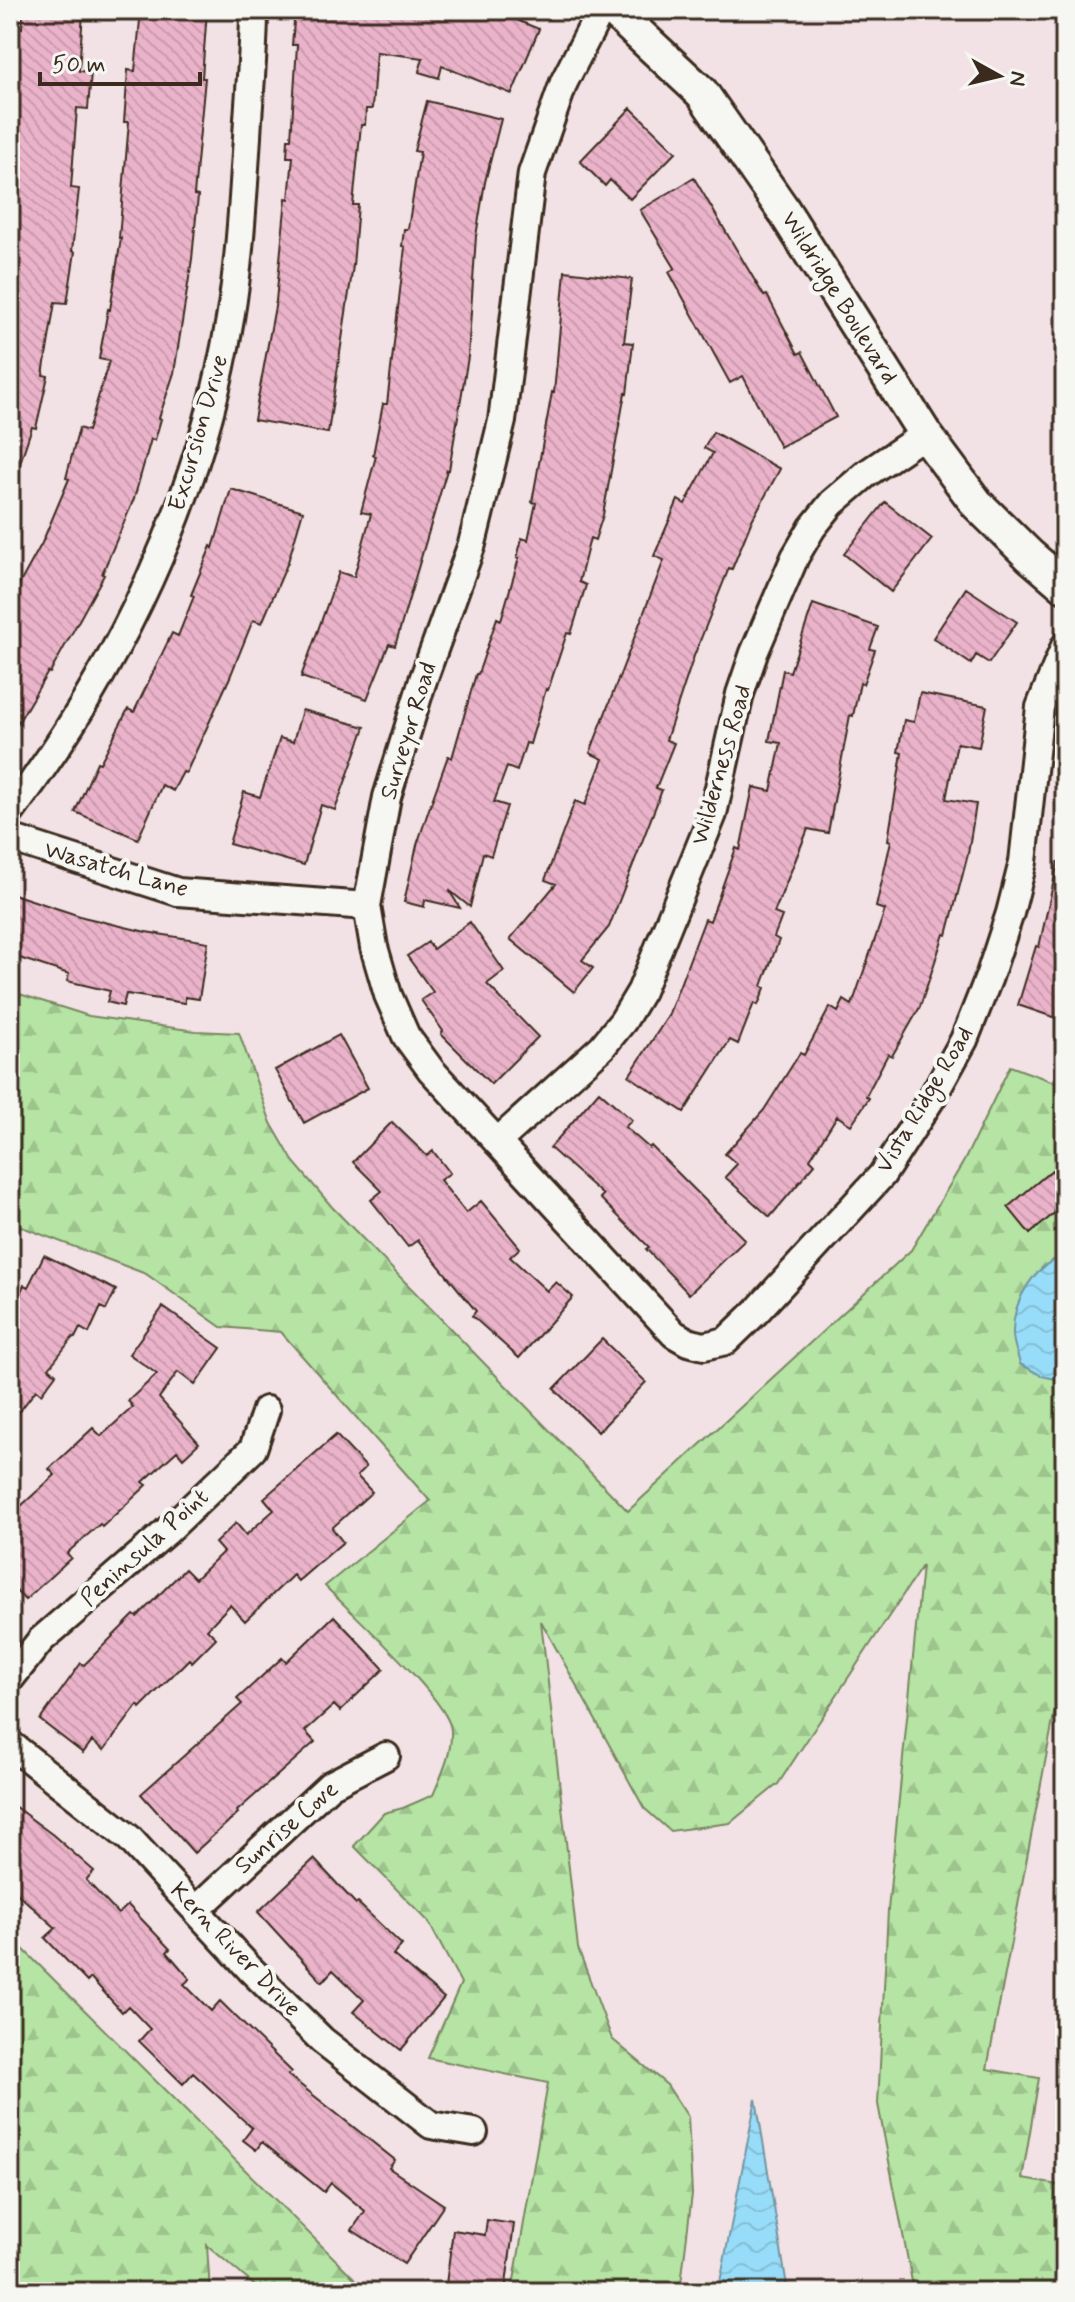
<svg xmlns="http://www.w3.org/2000/svg" width="1075" height="2302" font-family="Mynerve,sans-serif">
<style>
.forest{fill:url(#forest-firs);stroke:#788761;stroke-width:2}
.water{fill:url(#water-waves);stroke:#7295a1;stroke-width:2}
.building{fill:url(#building-back-hatch);stroke:#3b2a1e;stroke-width:2}
.lines{fill:none;stroke-linecap:round;stroke-linejoin:round}
.minor-casing{stroke:#3b2a1e;stroke-width:32}
.tertiary-casing{stroke:#3b2a1e;stroke-width:38}
.minor{stroke:#f6f6f2;stroke-width:26}
.tertiary{stroke:#f6f6f2;stroke-width:32}
.labels{text-anchor:middle;dominant-baseline:central;stroke-width:8;stroke-linejoin:round;paint-order:stroke}
.street-label{font-size:24px;fill:#3b2a1e;stroke:#f6f6f2}
</style>
<defs>
<pattern id="forest-firs" width="22" height="20" patternUnits="userSpaceOnUse" patternTransform="scale(2)"><rect width="22" height="20" fill="#b5e4a4"/><path d="M5 1l3.5 6h-7zM16 11l3.5 6h-7z" fill="#9dc48d"/></pattern>
<pattern id="water-waves" width="16" height="10" patternUnits="userSpaceOnUse" patternTransform="scale(2)"><rect width="16" height="10" fill="#97ddf9"/><path d="M0 5q4-4 8 0t8 0" fill="none" stroke="#83bed5"/></pattern>
<pattern id="building-back-hatch" width="6" height="6" patternUnits="userSpaceOnUse" patternTransform="scale(2)"><rect width="6" height="6" fill="#eab3ca"/><path d="M-1 5l2 2M0 0l6 6M5-1l2 2" fill="none" stroke="#ca9aad"/></pattern>
</defs>
<rect width="100%" height="100%" fill="#f2e2e6"/>
<filter id="ink" filterUnits="userSpaceOnUse"><feTurbulence type="fractalNoise" baseFrequency=".0125" numOctaves="2"/><feDisplacementMap in="SourceGraphic" scale="16" xChannelSelector="R" yChannelSelector="G"/><feConvolveMatrix kernelMatrix="1 2 1 2 8 2 1 2 1" color-interpolation-filters="sRGB"/></filter>
<g filter="url(#ink)">
<path class="forest" d="M10,991l79,25 107,15 43,2 32,90 22,38 39,46 296,304 283,-261 53,-89 46,-95 55,20v592h-4l-74,391 52,9 -17,101 43,7v106h-151l-36,-188 10,-194 34,-344 -144,218 -48,39 -60,8 -26,-23 -103,-187 37,327 34,91 55,46 21,32 4,77 -12,98h-168l36,-209 -120,-25 33,-75 -33,-62 -74,-75 30,-33 19,-5 30,-13c9,-21 19,-41 18,-65 -2,-30 -101,-118 -126,-144l105,-85 -149,-169 -60,-5 -75,-53 -127,-48 -9,-10z
M10,1936l352,350 12,6h-112l-55,-47 3,47h-200z"/>
<path class="water" d="M1065,1255v126l-23,-5 -22,-12c-2,-9 -7,-20 -7,-30 -1,-33 21,-69 52,-79z
M756,2099l32,193h-70z"/>
<path class="building" d="M23,10l60,2 -4,59 12,1 -3,37 -11,-1 -6,80 8,1 -7,62 3,1 -8,51 -12,-1 -12,73 5,1 -12,52 -4,-1 -19,57 -3,-1v-384l4,-72 8,1z
M141,10h66l-5,68h3l-11,117 4,1 -6,63 -18,114 -15,45 2,1 -6,21 -4,-1 -17,60 -32,75 2,1 -54,98 -2,-1 -38,64v-135l32,-58 27,-64 -3,-1 13,-50 9,3 21,-70 -10,-2 9,-50 2,1 11,-72h-2l10,-116h-5l4,-52 7,1z
M295,10h197l47,19 -27,65 -70,-28 -3,12 -20,-6 4,-14 -47,-6 -4,57h-6l-1,16h-4l-8,80h5l-5,61 -25,167 -74,-13 22,-119 10,-103 3,1 4,-42h-6l1,-18h3l6,-94h-5z
M427,101l74,18 -16,63 -9,54 -8,121 -19,113h-2l-52,176 -6,-2 -22,55 -66,-22 38,-105 15,5 17,-63 -10,-2 15,-56 -3,-1 10,-51h4l18,-157 -3,-1 2,-17h4l12,-77 -6,-1z
M631,108l45,44 -46,47 -20,-19 -5,6 -25,-25z
M694,178l70,118 3,-1 31,59 4,-2 34,65 -56,30 -37,-71 -13,7 -61,-111 6,-4 -35,-58z
M565,271l67,8 -8,63 9,1 -6,51 -2,-1 -22,122 -8,25 -5,-2 -11,44 7,3 -15,49 -4,-1 -19,57 -2,-1 -16,55 -4,-1 -9,28 -10,-4 -13,35 13,4 -16,50 -8,-3 -13,54 -21,-17 11,18 -35,-8 -1,7 -20,-5 13,-57 12,-36 19,-53 4,2 24,-84h2l19,-56 4,2 18,-62h-2l5,-20 6,2 8,-37 -4,-1 20,-110 2,1z
M713,432l67,37 -28,51 -20,49 -3,-1 -35,88 -28,84 8,3 -18,45 6,2 -53,137 -27,33 11,8 -19,24 -64,-53 46,-55 -11,-4 30,-79 10,4 18,-46 -13,-6 74,-193 -10,-4 24,-56 7,4 28,-51 -9,-5z
M231,489l72,22 -15,51 -26,61 -9,-3 -23,57 -44,96 -3,-1 -10,19 -11,-6 -24,54 -63,-27 22,-50 3,1 28,-54 6,3 38,-79 6,3 16,-40 -3,-1 20,-49 2,2z
M885,502l47,37 -41,53 -47,-38z
M966,588l51,34 -28,41 -13,-8 -5,9 -38,-26z
M813,604l65,23 -8,22 5,1 -12,34 -3,-1 -7,33 -3,-1 -22,118 -20,-4 -34,84 8,3 -8,21 5,3 -17,46 3,2 -7,17 -4,-2 -16,41 -8,-4 -46,72 -55,-36 39,-60 37,-97 5,2 26,-73 4,2 13,-63 18,4 10,-48 -12,-2 14,-71 7,2z
M920,693l67,13 -8,41 -22,-4 -11,56 30,5 -8,50 -21,81 -3,-1 -24,73 -28,49 -4,-2 -22,42 3,2 -18,27 -14,-9 -27,43 5,5 -45,53 -45,-40 12,-13 -12,-10 39,-44 36,-57 4,2 26,-48 8,5 6,-12 8,5 33,-95 -9,-3 15,-66 -3,-1 14,-87 -4,-1 6,-32 10,2z
M302,710l63,17 -30,83 -14,-5 -17,60 -75,-21 15,-52 16,5 20,-59 13,4z
M1058,862l7,1v158l-47,-16 18,-59 3,1z
M10,893l73,24 63,15 62,10 -9,57 -14,-2v6l-59,-9 -3,12 -16,-4 3,-11 -43,-10 2,-7 -59,-19z
M470,922l34,49 -17,13 51,53 -47,47 -50,-50 2,-3 -22,-31 12,-8 -26,-36 21,-14 5,7z
M339,1035l29,53 -64,35 -29,-53z
M599,1091l33,29 -7,7 24,21 2,-2 94,94 -56,54 -43,-45 3,-2 -49,-49 3,-3 -53,-47z
M392,1122l35,34 6,-5 17,22 -10,7 26,33 15,-12 39,47 -10,9 37,34 9,-9 17,15 -54,61 -47,-42 4,-5 -58,-71 -10,7 -37,-47 11,-9 -29,-29z
M1052,1170l13,16v18l-35,30 -22,-27z
M44,1255l72,35 -10,20 -5,-3 -12,26 -9,-5 -5,10 -2,-1 -24,31 7,6 -15,20 -5,-4 -26,34v-110l14,-29 4,2z
M163,1307l58,41 -26,37 -17,-13 -19,26 40,45 -16,15 -6,-7 -34,31 4,3 -45,42 -2,-3 -33,29 4,5 -46,42 -15,-15v-69l45,-41 -6,-6 44,-41 8,8 32,-29 -5,-6 29,-27 -28,-20z
M602,1339l44,43 -48,50 -44,-43z
M336,1435l30,32 -9,9 15,16 -40,36 11,14 -45,39 -5,-6 -48,46 -15,-16 -23,24 9,9 -24,24 -3,-3 -49,49 -2,-3 -34,45 -12,-9 -9,12 -43,-33 41,-57 3,2 50,-50 3,2 48,-48 10,10 28,-27 -8,-9 21,-20 10,12 28,-25 -10,-12z
M334,1616l50,53 -44,42 -6,-6 -29,26 10,11 -78,69 1,2 -44,40 -53,-59 101,-90 -5,-5 45,-41 4,4z
M10,1803l43,32 41,36 -8,9 32,34 10,-9 42,44 -3,3 23,27 -6,5 27,27 9,-10 72,71 -4,3 107,85 -6,8 55,37 -40,59 -52,-34 13,-19 -34,-28 -7,9 -62,-50 -6,8 -13,-10 9,-12 -59,-55 -10,11 -44,-43 11,-12 -22,-23 -6,6 -31,-34 -4,4 -42,-44 11,-10 -46,-41z
M314,1859l42,45 2,-1 44,42 -9,10 51,43 -43,52 -48,-38 11,-12 -31,-30 -11,12 -64,-70z
M487,2220l27,4 -9,68h-60l8,-62 32,5z"/>
<g class="lines">
<g class="minor-casing">
<path id="minor" d="M601,10l-37,72 -32,91 -30,248 -30,123 -49,136 -36,117 -20,109 7,41 14,48 18,41 25,34 243,264 14,8 16,4 22,-5 30,-29 126,-137 51,-79 31,-56 25,-63 21,-64 13,-51 17,-155 25,-61
M10,813c108,-143 191,-316 220,-494 10,-60 13,-121 17,-182 2,-42 7,-85 7,-127
M10,838l168,54 189,14
M497,1142l105,-95 21,-26 18,-30 72,-177 27,-120 14,-41 41,-96 17,-29 20,-25 34,-29 59,-40
M10,1679l31,-39 125,-108 87,-83 13,-39
M10,1744l119,94 121,131 72,71 109,85 43,7
M196,1910l134,-125 56,-29"/>
</g>
<g class="tertiary-casing">
<path id="tertiary" d="M613,10l89,83 80,115 143,226 52,70 53,52 35,30"/>
</g>
<use href="#minor" class="minor"/>
<use href="#tertiary" class="tertiary"/>
</g>
</g>
<g class="labels">
<g class="street-label">
<text transform="translate(839 298) rotate(58)">Wildridge Boulevard</text>
<text transform="translate(199 433) rotate(-74)">Excursion Drive</text>
<text transform="translate(409 731) rotate(-73)">Surveyor Road</text>
<text transform="translate(722 765) rotate(-74)">Wilderness Road</text>
<text transform="translate(116 870) rotate(16)">Wasatch Lane</text>
<text transform="translate(925 1100) rotate(-59)">Vista Ridge Road</text>
<text transform="translate(145 1548) rotate(-42)">Peninsula Point</text>
<text transform="translate(287 1828) rotate(-41)">Sunrise Cove</text>
<text transform="translate(235 1950) rotate(46)">Kern River Drive</text>
</g>
</g>
<rect width="1075" height="2302" fill="none" stroke="#f6f6f2" stroke-width="40"/>
<rect x="20" y="20" width="1035" height="2262" fill="none" stroke="#3b2a1e" stroke-width="3" filter="url(#ink)"/>
<g transform="translate(999 76) rotate(98)" stroke="#f6f6f2" stroke-width="6" paint-order="stroke">
<path d="M0-6L14 30L0 20L-14 30Z" fill="#3b2a1e"/>
<text y="-12" font-size="22" font-weight="bold" text-anchor="middle" fill="#3b2a1e">N</text>
</g>
<path d="M40 72v12h160v-12" fill="none" stroke="#3b2a1e" stroke-width="4"/>
<text x="52" y="72" font-size="24" fill="#3b2a1e" stroke="#f6f6f2" stroke-width="6" paint-order="stroke">50 m</text>
</svg>
